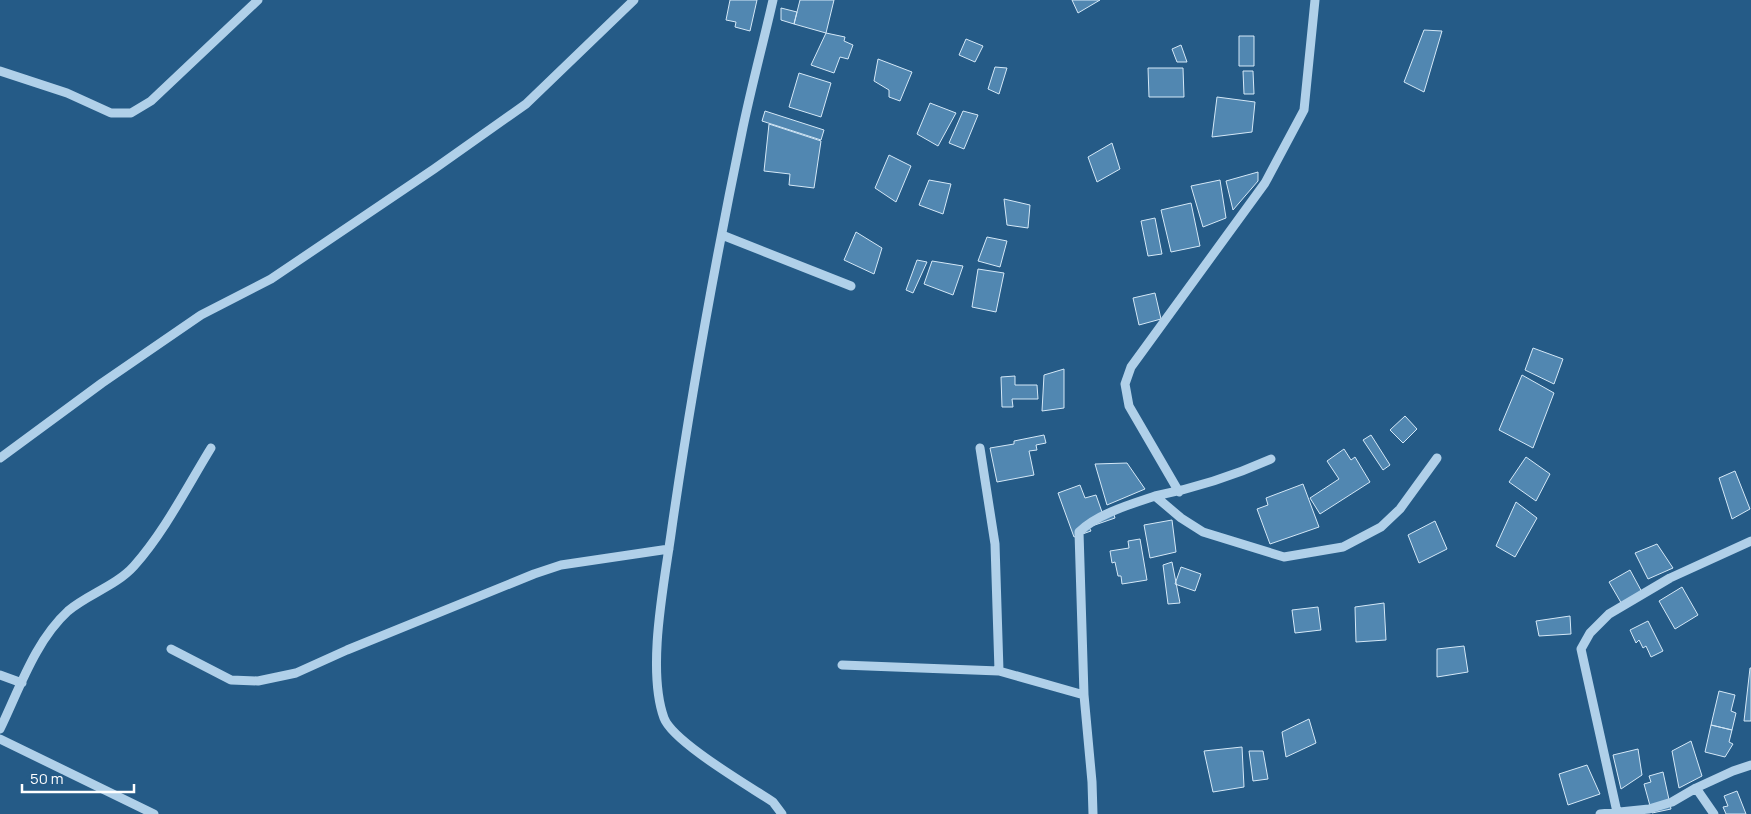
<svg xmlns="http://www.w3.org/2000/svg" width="1751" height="814" font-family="Manrope,sans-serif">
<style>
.building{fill:#5187b1;stroke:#d4e8f7}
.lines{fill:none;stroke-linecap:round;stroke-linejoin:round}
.minor{stroke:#b0d0e9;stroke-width:9}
</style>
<rect width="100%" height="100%" fill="#255b87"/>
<path class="building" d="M730,0h27l-7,31 -15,-4 1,-5 -10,-2z
M800,0h34l-8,33 -32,-9z
M1072,0h28l-22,13z
M781,8l16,4 -3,12 -13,-4z
M1424,30l18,1 -18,61 -20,-10z
M826,33l19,4 -1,4 9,4 -5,14 -8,-2 -6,16 -23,-8z
M1239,36h15v30h-15z
M966,39l17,7 -8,16 -16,-7z
M1181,45l6,17h-10l-5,-13z
M878,59l34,13 -12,29 -11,-4v-7l-15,-9z
M995,67l12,1 -8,26 -11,-5z
M1148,68h35l1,29h-35z
M1243,71h10l1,23h-10z
M799,73l32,10 -10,34 -32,-10z
M1217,97l38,5 -3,30 -40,5z
M930,103l26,10 -18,33 -21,-12z
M765,111l59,19 -3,10 -59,-19z
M963,111l15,4 -14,34 -15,-6z
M769,124l52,17 -7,47 -25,-3 1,-11 -26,-3z
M1112,143l8,26 -23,13 -9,-25z
M889,155l22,11 -15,36 -21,-14z
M1258,172v9l-25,29 -7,-29z
M929,180l22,4 -8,30 -24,-9z
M1220,180l6,38 -23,9 -12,-41z
M1004,199l26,6 -2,23 -21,-3z
M1191,203l9,43 -29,6 -10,-42z
M1155,218l7,36 -14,2 -7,-35z
M856,232l26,16 -8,26 -30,-14z
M987,237l20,4 -7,26 -22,-6z
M917,260l10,2 -14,31 -7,-3z
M932,261l31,5 -10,29 -29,-11z
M978,269l26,4 -8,39 -24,-5z
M1155,293l6,26 -22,6 -6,-27z
M1533,348l30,11 -9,25 -29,-14z
M1064,369v39l-22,3 2,-36z
M1522,375l32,18 -21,55 -34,-18z
M1015,376v9h22l1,14h-26l1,8h-11l-1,-30z
M1405,416l12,13 -14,14 -13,-13z
M1044,435l2,8 -10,2 1,5 -8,1 5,24 -37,7 -7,-34 24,-4v-3z
M1371,435l19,30 -7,5 -20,-30z
M1344,449l7,11 4,-3 15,25 -50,32 -10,-16 29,-19 -12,-18z
M1526,457l24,17 -14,27 -27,-19z
M1127,463l18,26 -38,16 -12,-41z
M1735,471l15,38 -18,10 -13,-41z
M1303,484l16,43 -49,17 -13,-35 11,-4 -2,-7z
M1080,485l5,13 11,-3 6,17 10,-4 3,10 -26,9 2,4 -17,6 -16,-44z
M1516,502l21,16 -22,39 -19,-11z
M1172,520l4,32 -26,6 -6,-33z
M1435,521l12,28 -28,14 -11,-28z
M1140,539l7,41 -25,4 -1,-8h-3l-3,-14 -3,1 -2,-12 19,-3 -1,-7z
M1657,544l16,24 -25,11 -13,-26z
M1172,562l8,41 -12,1 -5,-39z
M1181,567l20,7 -6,17 -20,-7z
M1630,570l13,24 -20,12 -14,-24z
M1682,587l16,28 -23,14 -16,-28z
M1384,603l2,37 -30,2 -1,-35z
M1318,607l3,23 -26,3 -3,-23z
M1570,616l1,18 -32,2 -3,-15z
M1648,621l15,30 -12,6 -5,-11 -3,2 -4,-8 -3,3 -6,-13z
M1464,646l4,26 -31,5v-28z
M1750,668h1v53h-7z
M1719,691l16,4 -4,16 5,2 -4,17 -21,-5z
M1309,719l7,24 -30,14 -4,-25z
M1711,725l21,5 -3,12 4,2 -8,13 -20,-5z
M1691,741l11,35 -23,12 -7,-37z
M1242,747l2,40 -31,5 -9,-41z
M1638,749l4,26 -21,14 -8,-34z
M1249,751h14l5,28 -15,2z
M1587,765l13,29 -32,11 -9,-31z
M1663,772l8,37 -19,4 -8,-29 7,-2 -2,-6z
M1737,791l9,23h-20l-3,-7 5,-1 -4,-10z"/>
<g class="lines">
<path class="minor" d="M773,0c-10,44 -22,88 -31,132 -27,131 -51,263 -70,395 -7,53 -26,141 -8,191 9,24 85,68 109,84l9,12
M0,71l67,22 44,20h20l20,-12 107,-101
M722,235l129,51
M980,448l15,96 4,127
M0,458l102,-75 99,-68 70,-36 163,-110 92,-65 108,-104
M1179,492l-50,-86 -4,-22 6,-17 134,-184 39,-73 11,-110
M1155,496c40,-8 78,-20 116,-37
M171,649l60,31 27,1 38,-8 51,-23 187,-76 27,-9 108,-16
M842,665l157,6 85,24
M0,675l22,8
M0,729c19,-39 35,-88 68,-118 20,-17 48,-25 66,-45 31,-35 53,-79 77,-118
M0,739l154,75
M1696,788l18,26
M1617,812l-36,-163 9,-16 19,-19 61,-36 81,-37
M1093,814l-1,-32 -8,-87 -5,-163c18,-18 52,-28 76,-36l26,22 22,14 81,25 59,-10 38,-20 19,-18 37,-51
M1600,814l49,-5 23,-7 24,-14 37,-17 18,-6"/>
</g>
<path d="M22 784v8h112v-8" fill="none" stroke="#ffffff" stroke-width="2.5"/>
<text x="30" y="784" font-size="15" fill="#ffffff" stroke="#255b87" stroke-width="4" paint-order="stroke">50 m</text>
</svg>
